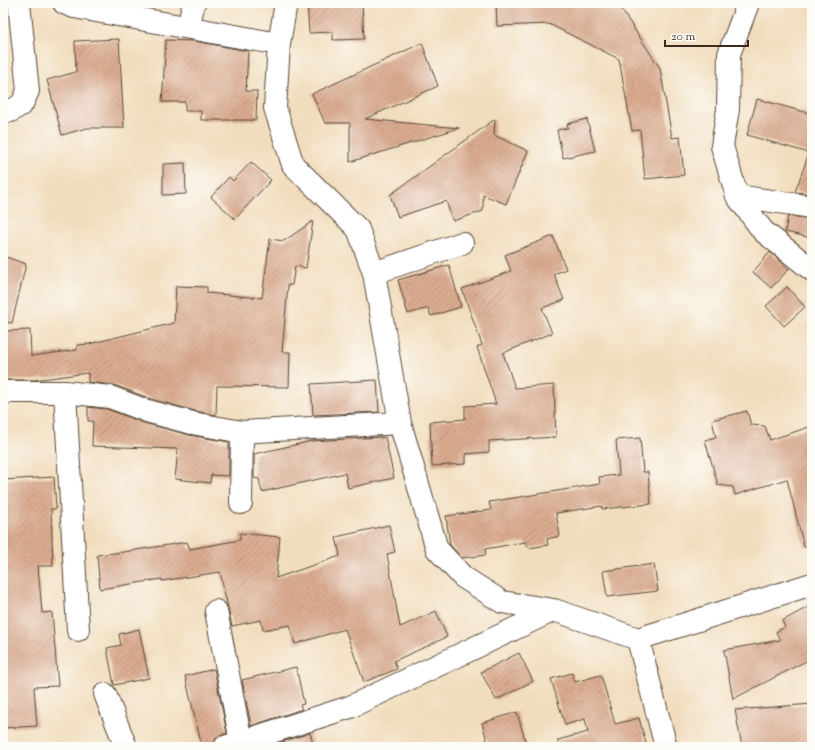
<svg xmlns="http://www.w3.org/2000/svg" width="815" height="750" font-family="'Sorts Mill Goudy',serif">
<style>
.building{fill:url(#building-hatch)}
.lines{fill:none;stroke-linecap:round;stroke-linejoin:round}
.minor-casing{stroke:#564536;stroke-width:24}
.minor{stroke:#fff;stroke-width:22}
</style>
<defs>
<pattern id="building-hatch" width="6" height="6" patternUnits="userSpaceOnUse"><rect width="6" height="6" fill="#dbac90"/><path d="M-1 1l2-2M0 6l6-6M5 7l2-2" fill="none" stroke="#b38c75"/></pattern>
</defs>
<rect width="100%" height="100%" fill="#fdfcf7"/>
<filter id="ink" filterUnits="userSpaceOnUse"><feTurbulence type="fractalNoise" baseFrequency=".025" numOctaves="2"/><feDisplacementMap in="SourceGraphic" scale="8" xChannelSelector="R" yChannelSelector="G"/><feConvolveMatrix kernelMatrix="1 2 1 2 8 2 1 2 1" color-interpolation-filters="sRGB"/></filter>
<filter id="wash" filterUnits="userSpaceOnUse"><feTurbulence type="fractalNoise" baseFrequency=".012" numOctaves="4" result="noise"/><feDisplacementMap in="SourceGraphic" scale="16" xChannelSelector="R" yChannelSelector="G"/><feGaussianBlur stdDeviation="0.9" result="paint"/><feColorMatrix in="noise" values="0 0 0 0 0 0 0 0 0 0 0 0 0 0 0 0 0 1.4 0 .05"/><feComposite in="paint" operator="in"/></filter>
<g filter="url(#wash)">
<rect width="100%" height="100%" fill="#f1ddbd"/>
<g id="blocks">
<path class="building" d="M307,3h55l2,36 -31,1v-8l-24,1z
M496,3h121l43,65 12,70 8,-1 4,38 -39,4 -5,-49 -8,1 -13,-72 -70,-35 -52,2z
M119,39l5,89h-37l-25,7 -15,-55 29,-8 -1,-31z
M166,40l28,1 54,10 -2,40h11l-1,29h-55v-9h-16v-9h-23z
M422,43l16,43 -73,33 94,9 -109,34v-39h-25l-13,-29z
M757,99l55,15v80l-17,-2 14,-39 -62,-18z
M495,119l-1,16 34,16 -22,53 -23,-9v16l-30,10 -7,-20 -48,16 -8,-22z
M587,119l8,32 -32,7 -6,-28 11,-2 -1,-4z
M251,162l20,18 -36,39 -24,-22 18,-20 4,4z
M185,163l1,31 -23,1v-31z
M788,216l24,3v19l-27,-6z
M313,221l-7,47 -11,-2 -3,19h-4l-6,67h8l-1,35 -72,-1 -1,29 -21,-4 -44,-12 -37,-14 -26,-3v-9l-54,7h-31v-49l27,-1 1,26 46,-6v-5l12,-1 85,-21 2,-37 31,1v6l55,5 8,-59 14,2z
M553,236l13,33 -12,5 10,26 -22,8 10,25 -49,20 12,35 39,-3 2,52 -67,4v11l-23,2v10l-34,2 -2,-44 35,-3v-13l31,-2 -19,-57 5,-2 -20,-56 49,-18 -6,-16z
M770,252l19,17 -18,19 -18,-16z
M3,256l23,8 -14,59 -9,-1z
M449,265l12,42 -30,9 -3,-8 -20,6 -10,-34z
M787,287l18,20 -21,19 -18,-20z
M377,380l2,32 -66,3 -2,-31z
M88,407l19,2 37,14 45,12 40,7v34l-18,-1 -1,8 -35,-4 3,-30 -86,-3 1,-25h-5z
M747,411l4,14 14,1 5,14 42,-14v120l-8,1 -17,-68 -52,16 -2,-8 -15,-2 -13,-45 11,-3 -4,-17z
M381,437v1l4,-1 9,41 -46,10 -3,-15 -83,19 -3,-13 -5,-1v-24l58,-13z
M640,438l3,34h5l3,32 -49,5v-3l-46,7 4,23 -13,3 1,6 -19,3 -4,-6 -40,7 1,6 -24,3 -12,-13 -4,-29 45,-6 -2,-8 111,-18 -1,-7 20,-2 -3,-35z
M54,477l2,32h-5l2,57h-15l4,47 10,-1 6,74 -24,1 3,39 -34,2v-248z
M389,525l6,27 -8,2 13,73 36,-16 11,26 -53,24 3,8 -33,13 -19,-53 -50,15 -5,-19 -27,5 -2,-10 -29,6 -12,-54 -58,9v-2l-62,10 -3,-34 26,-3 64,-10 3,7 50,-9v-7l40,4 -4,41 64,-22 -4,-19z
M654,564l4,27 -51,6 -4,-26z
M812,605v53l-79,41 -9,-49 56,-10 -4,-8 9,-5 -3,-6z
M139,629l10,49 -35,7 -7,-37 14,-3 -2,-11z
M519,653l14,28 -37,19 -15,-28z
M296,667l8,37 -4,1 2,4 -51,17 -9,-46z
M214,669l13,64 -11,5 -3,9h-11l-17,-71z
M572,673l3,9 26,-7 14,49 24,-6 8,29h-89v-7l30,-8 -3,-13 -20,6 -14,-46z
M812,704v43h-70l-7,-37z
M517,712l10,35h-38l-7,-24z
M310,733l4,14h-48z"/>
</g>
</g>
<g filter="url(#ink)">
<use href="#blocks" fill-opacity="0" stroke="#564536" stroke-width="1"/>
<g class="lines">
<g class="minor-casing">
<path id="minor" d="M64,3l10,4 205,37
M286,3l-7,41 -4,64 18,57 65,64 16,44 26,150 37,126 26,28 39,25 52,8 84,29 174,-55
M748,3l-19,51 -1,55 -6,37 15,50 75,11
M188,27l6,-24
M3,109l8,2 11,-7 6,-13 -9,-88
M737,196l26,35 49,39
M374,273l88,-30
M3,392h62l45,5 37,14 45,12 50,9 158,-9
M65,392l13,238
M241,503l1,-71
M216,611l25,131
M638,639l28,108
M105,694l21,53
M225,747l125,-40 204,-97"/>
</g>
<use href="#minor" class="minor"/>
</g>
</g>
<rect width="815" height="750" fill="none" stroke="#fdfcf7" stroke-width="16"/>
<path d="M665 40v6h83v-6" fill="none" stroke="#3b2a1e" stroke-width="2"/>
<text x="671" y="40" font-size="12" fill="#3b2a1e" stroke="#fdfcf7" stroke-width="3" paint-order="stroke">20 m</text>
</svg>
